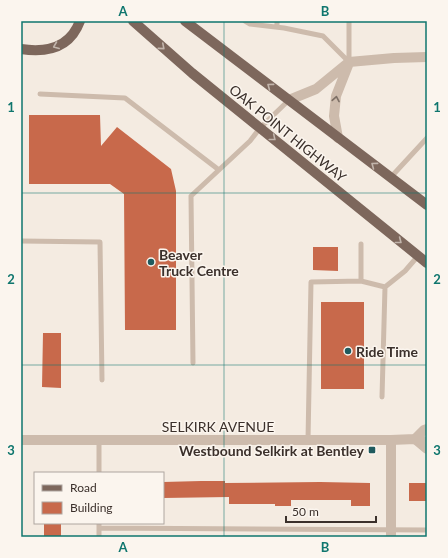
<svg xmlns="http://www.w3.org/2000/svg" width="448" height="558" font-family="Lato,sans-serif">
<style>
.building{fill:#c8694b}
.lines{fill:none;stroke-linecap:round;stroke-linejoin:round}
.service{stroke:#cdbbac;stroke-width:5}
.minor{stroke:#cdbbac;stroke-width:10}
.tertiary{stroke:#cdbbac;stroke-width:10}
.primary{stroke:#7d675c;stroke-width:10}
.oneway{stroke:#c2b5ac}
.oneway2{stroke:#7d6f65}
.grid{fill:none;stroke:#0f766e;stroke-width:1;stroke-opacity:0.55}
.poi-dot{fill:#1f5a5e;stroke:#fbf5ee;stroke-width:1.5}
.labels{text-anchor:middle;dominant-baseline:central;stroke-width:3;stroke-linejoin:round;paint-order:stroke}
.street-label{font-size:14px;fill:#3b302b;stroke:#fbf5ee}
.poi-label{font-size:14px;font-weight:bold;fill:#3b302b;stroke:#fbf5ee;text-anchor:start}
.neatline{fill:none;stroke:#0f766e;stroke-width:1.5}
.grid-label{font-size:13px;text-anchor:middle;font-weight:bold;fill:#0f766e}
</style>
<rect width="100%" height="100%" fill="#f4ebe1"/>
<path class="building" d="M29,115h71l1,31 16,-19 54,42 5,22v139h-51l-1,-136 -14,-10h-81z
M313,247h25v24l-25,-1z
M321,302h43v87h-43z
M43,333h18v55l-19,-1z
M201,481h24v2l95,-1 50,1v23h-19v-6h-60v6h-16v-2h-46v-7l-66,1v-16z
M409,483h18v18h-18z
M44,523h17v14h-17z"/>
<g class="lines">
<path class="service" d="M245,21l5,3 34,4 39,8 26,26
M277,21v6
M349,62v-41
M40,94l85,4 94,72
M391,177l36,-39
M21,241l79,1 2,138
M361,244v37
M193,363l-2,-167 59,-55 10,-13 29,-28
M382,397l3,-110 20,-16 13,-15
M99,440v33
M308,440l3,-158 50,-1 24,6
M99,523v14
M99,528l328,2"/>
<path class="minor" d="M289,100l27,-11 33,-27 45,-4 33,-1
M338,138l-4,-22 2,-20 13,-33
M415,439l12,10
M391,440v97"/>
<path class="tertiary" d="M415,439l9,-9 3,-1
M21,440h370l24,-1 12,3"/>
<path class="primary" d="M133,21l59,52 235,190
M185,21l242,184
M21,49c26,4 49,-1 59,-28"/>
</g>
<defs><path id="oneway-chevron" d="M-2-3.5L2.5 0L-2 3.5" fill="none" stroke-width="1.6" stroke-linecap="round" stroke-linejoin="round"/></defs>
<g class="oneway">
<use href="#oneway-chevron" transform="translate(56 46) rotate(158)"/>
<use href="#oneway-chevron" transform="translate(162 47) rotate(41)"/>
<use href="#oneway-chevron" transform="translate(270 86) rotate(-143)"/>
<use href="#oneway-chevron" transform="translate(273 138) rotate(39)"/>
<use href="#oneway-chevron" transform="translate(374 165) rotate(-143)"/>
<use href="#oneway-chevron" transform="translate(399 241) rotate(38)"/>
</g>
<use class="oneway2" href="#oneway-chevron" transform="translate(336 99) rotate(-80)"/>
<path class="grid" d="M224,21v516M21,193h406M21,365h406"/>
<g class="poi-dot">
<circle cx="151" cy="262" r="4"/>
<circle cx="348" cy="351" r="4"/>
<rect x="368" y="446" width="8" height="8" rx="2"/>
</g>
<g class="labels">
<g class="street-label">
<text transform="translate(288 133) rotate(39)">OAK POINT HIGHWAY</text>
<text x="218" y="426">SELKIRK AVENUE</text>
</g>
<g class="poi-label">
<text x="159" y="254">Beaver<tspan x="159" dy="16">Truck Centre</tspan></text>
<text x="356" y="351">Ride Time</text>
<text x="364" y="450" text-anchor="end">Westbound Selkirk at Bentley</text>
</g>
</g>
<rect width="448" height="558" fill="none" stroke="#fbf5ee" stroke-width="44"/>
<rect x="34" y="472" width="130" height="52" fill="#fbf5ee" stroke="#aea6a0"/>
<rect x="42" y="485" width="20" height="6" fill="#7d675c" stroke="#aea6a0"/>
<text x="70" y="492" font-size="12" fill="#3b302b">Road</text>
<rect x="42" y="502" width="20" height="12" fill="#c8694b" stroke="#aea6a0"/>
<text x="70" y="512" font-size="12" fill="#3b302b">Building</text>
<path d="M286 516v6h90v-6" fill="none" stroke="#3b302b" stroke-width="2"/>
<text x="292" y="516" font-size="12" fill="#3b302b" stroke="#fbf5ee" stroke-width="3" paint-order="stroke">50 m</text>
<rect x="22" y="22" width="404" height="514" class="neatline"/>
<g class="grid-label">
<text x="123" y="16">A</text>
<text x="325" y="16">B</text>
<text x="11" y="112">1</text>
<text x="437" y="112">1</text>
<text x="11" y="284">2</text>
<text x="437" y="284">2</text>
<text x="11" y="455">3</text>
<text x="437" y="455">3</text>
<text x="123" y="552">A</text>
<text x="325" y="552">B</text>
</g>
</svg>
